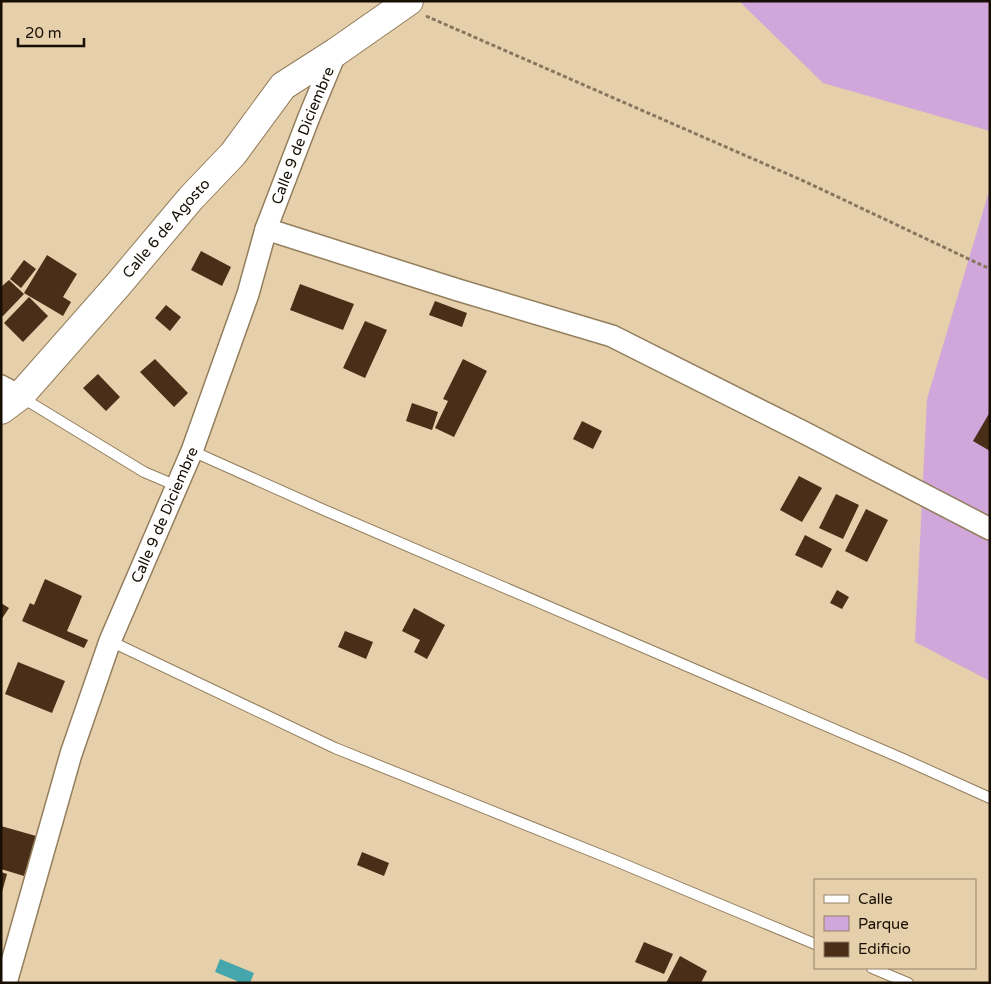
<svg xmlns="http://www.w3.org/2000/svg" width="991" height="984" font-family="'Varela Round',sans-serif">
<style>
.green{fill:#d0a6db}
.water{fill:#45a7ab}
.building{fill:#4a2e17}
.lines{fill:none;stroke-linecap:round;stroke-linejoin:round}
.lane-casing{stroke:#937e5c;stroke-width:12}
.street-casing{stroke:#937e5c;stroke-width:24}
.secondary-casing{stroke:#937e5c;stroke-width:30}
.path{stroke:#87775e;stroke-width:3;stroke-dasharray:4 2.5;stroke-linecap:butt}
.lane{stroke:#fff;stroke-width:10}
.street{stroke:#fff;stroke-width:21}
.secondary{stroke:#fff;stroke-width:28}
.labels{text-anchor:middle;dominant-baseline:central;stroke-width:5;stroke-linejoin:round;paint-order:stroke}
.street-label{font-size:15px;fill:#170f03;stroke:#e6cfab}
</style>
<rect width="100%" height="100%" fill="#e6cfab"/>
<path class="green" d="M739,1h251v130l-167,-48z
M990,188v493l-75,-39 12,-243z"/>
<path class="water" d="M220,959l34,14 -4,10h-14l1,-2 -22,-9z"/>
<path class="building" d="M201,251l30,16 -9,19 -31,-16z
M47,255l30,19 -14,23 8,5 -8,14 -39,-23z
M24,260l12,9 -15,19 -11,-9z
M9,280l15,14 -21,22 -2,-1v-28z
M300,284l54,20 -11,26 -53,-20z
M29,297l19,19 -25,26 -19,-19z
M435,301l32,12 -5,14 -33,-12z
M166,305l15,12 -11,14 -15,-13z
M365,321l22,9 -22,48 -22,-10z
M155,359l33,34 -14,14 -34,-35z
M463,359l24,12 -33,66 -19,-9 13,-27 -5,-2z
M98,374l22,23 -14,14 -23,-23z
M412,403l26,9 -6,18 -26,-9z
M990,412v39l-17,-10z
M582,421l20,10 -9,18 -20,-10z
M799,476l23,12 -20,34 -22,-12z
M836,494l23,11 -16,34 -24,-11z
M866,509l22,11 -21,42 -22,-11z
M805,535l27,14 -10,19 -27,-13z
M45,579l37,17 -15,35 21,9 -4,8 -62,-27 8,-18 4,2z
M837,590l12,7 -7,12 -12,-6z
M1,603l8,5 -8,12z
M414,608l31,17 -18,34 -13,-7 6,-12 -18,-9z
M345,631l28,11 -7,17 -28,-12z
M18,662l47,19 -13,32 -47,-19z
M1,826l35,10 -12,40 -23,-7z
M362,852l27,11 -5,13 -27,-11z
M1,872l6,2 -5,18h-1z
M644,942l29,12 -9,20 -29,-12z
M680,956l27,15 -6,12h-35z"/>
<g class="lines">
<g class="lane-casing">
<path id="lane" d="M21,397l123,75 33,14
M192,451l132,59 577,248 89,40
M110,641l225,107 281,113 199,83
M872,968l36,15"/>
</g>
<g class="street-casing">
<g id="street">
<path d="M266,229l192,61 154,46 191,96 187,97"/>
<path d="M1,386l19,10"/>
<path id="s1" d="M6,983l65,-229 39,-113 82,-190 56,-157 18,-65 43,-112 27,-65"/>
</g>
</g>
<g class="secondary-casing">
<g id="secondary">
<path id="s2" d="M1,410l19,-14 97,-110 74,-88 42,-44 50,-68 53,-34 73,-51"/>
</g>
</g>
<path class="path" d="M426,16l380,166 184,87"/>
<use href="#lane" class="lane"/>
<use href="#street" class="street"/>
<use href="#secondary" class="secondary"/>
</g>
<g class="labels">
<g class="street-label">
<text stroke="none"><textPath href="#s1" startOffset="899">Calle 9 de Diciembre</textPath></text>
<text stroke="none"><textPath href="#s2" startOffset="246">Calle 6 de Agosto</textPath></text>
<text stroke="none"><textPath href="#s1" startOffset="495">Calle 9 de Diciembre</textPath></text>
</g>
</g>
<rect width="991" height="984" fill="none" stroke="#170f03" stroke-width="5"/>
<rect x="814" y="879" width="162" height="90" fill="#e6cfab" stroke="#938268"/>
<rect x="824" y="895" width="25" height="8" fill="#ffffff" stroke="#938268"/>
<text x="858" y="904" font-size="15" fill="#170f03">Calle</text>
<rect x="824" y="916" width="25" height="15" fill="#d0a6db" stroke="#938268"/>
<text x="858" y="929" font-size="15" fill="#170f03">Parque</text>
<rect x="824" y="942" width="25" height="15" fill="#4a2e17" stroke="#938268"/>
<text x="858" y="954" font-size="15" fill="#170f03">Edificio</text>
<path d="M18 38v8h66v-8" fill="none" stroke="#170f03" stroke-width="2.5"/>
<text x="25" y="38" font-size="15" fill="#170f03" stroke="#e6cfab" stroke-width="4" paint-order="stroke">20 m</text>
</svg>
